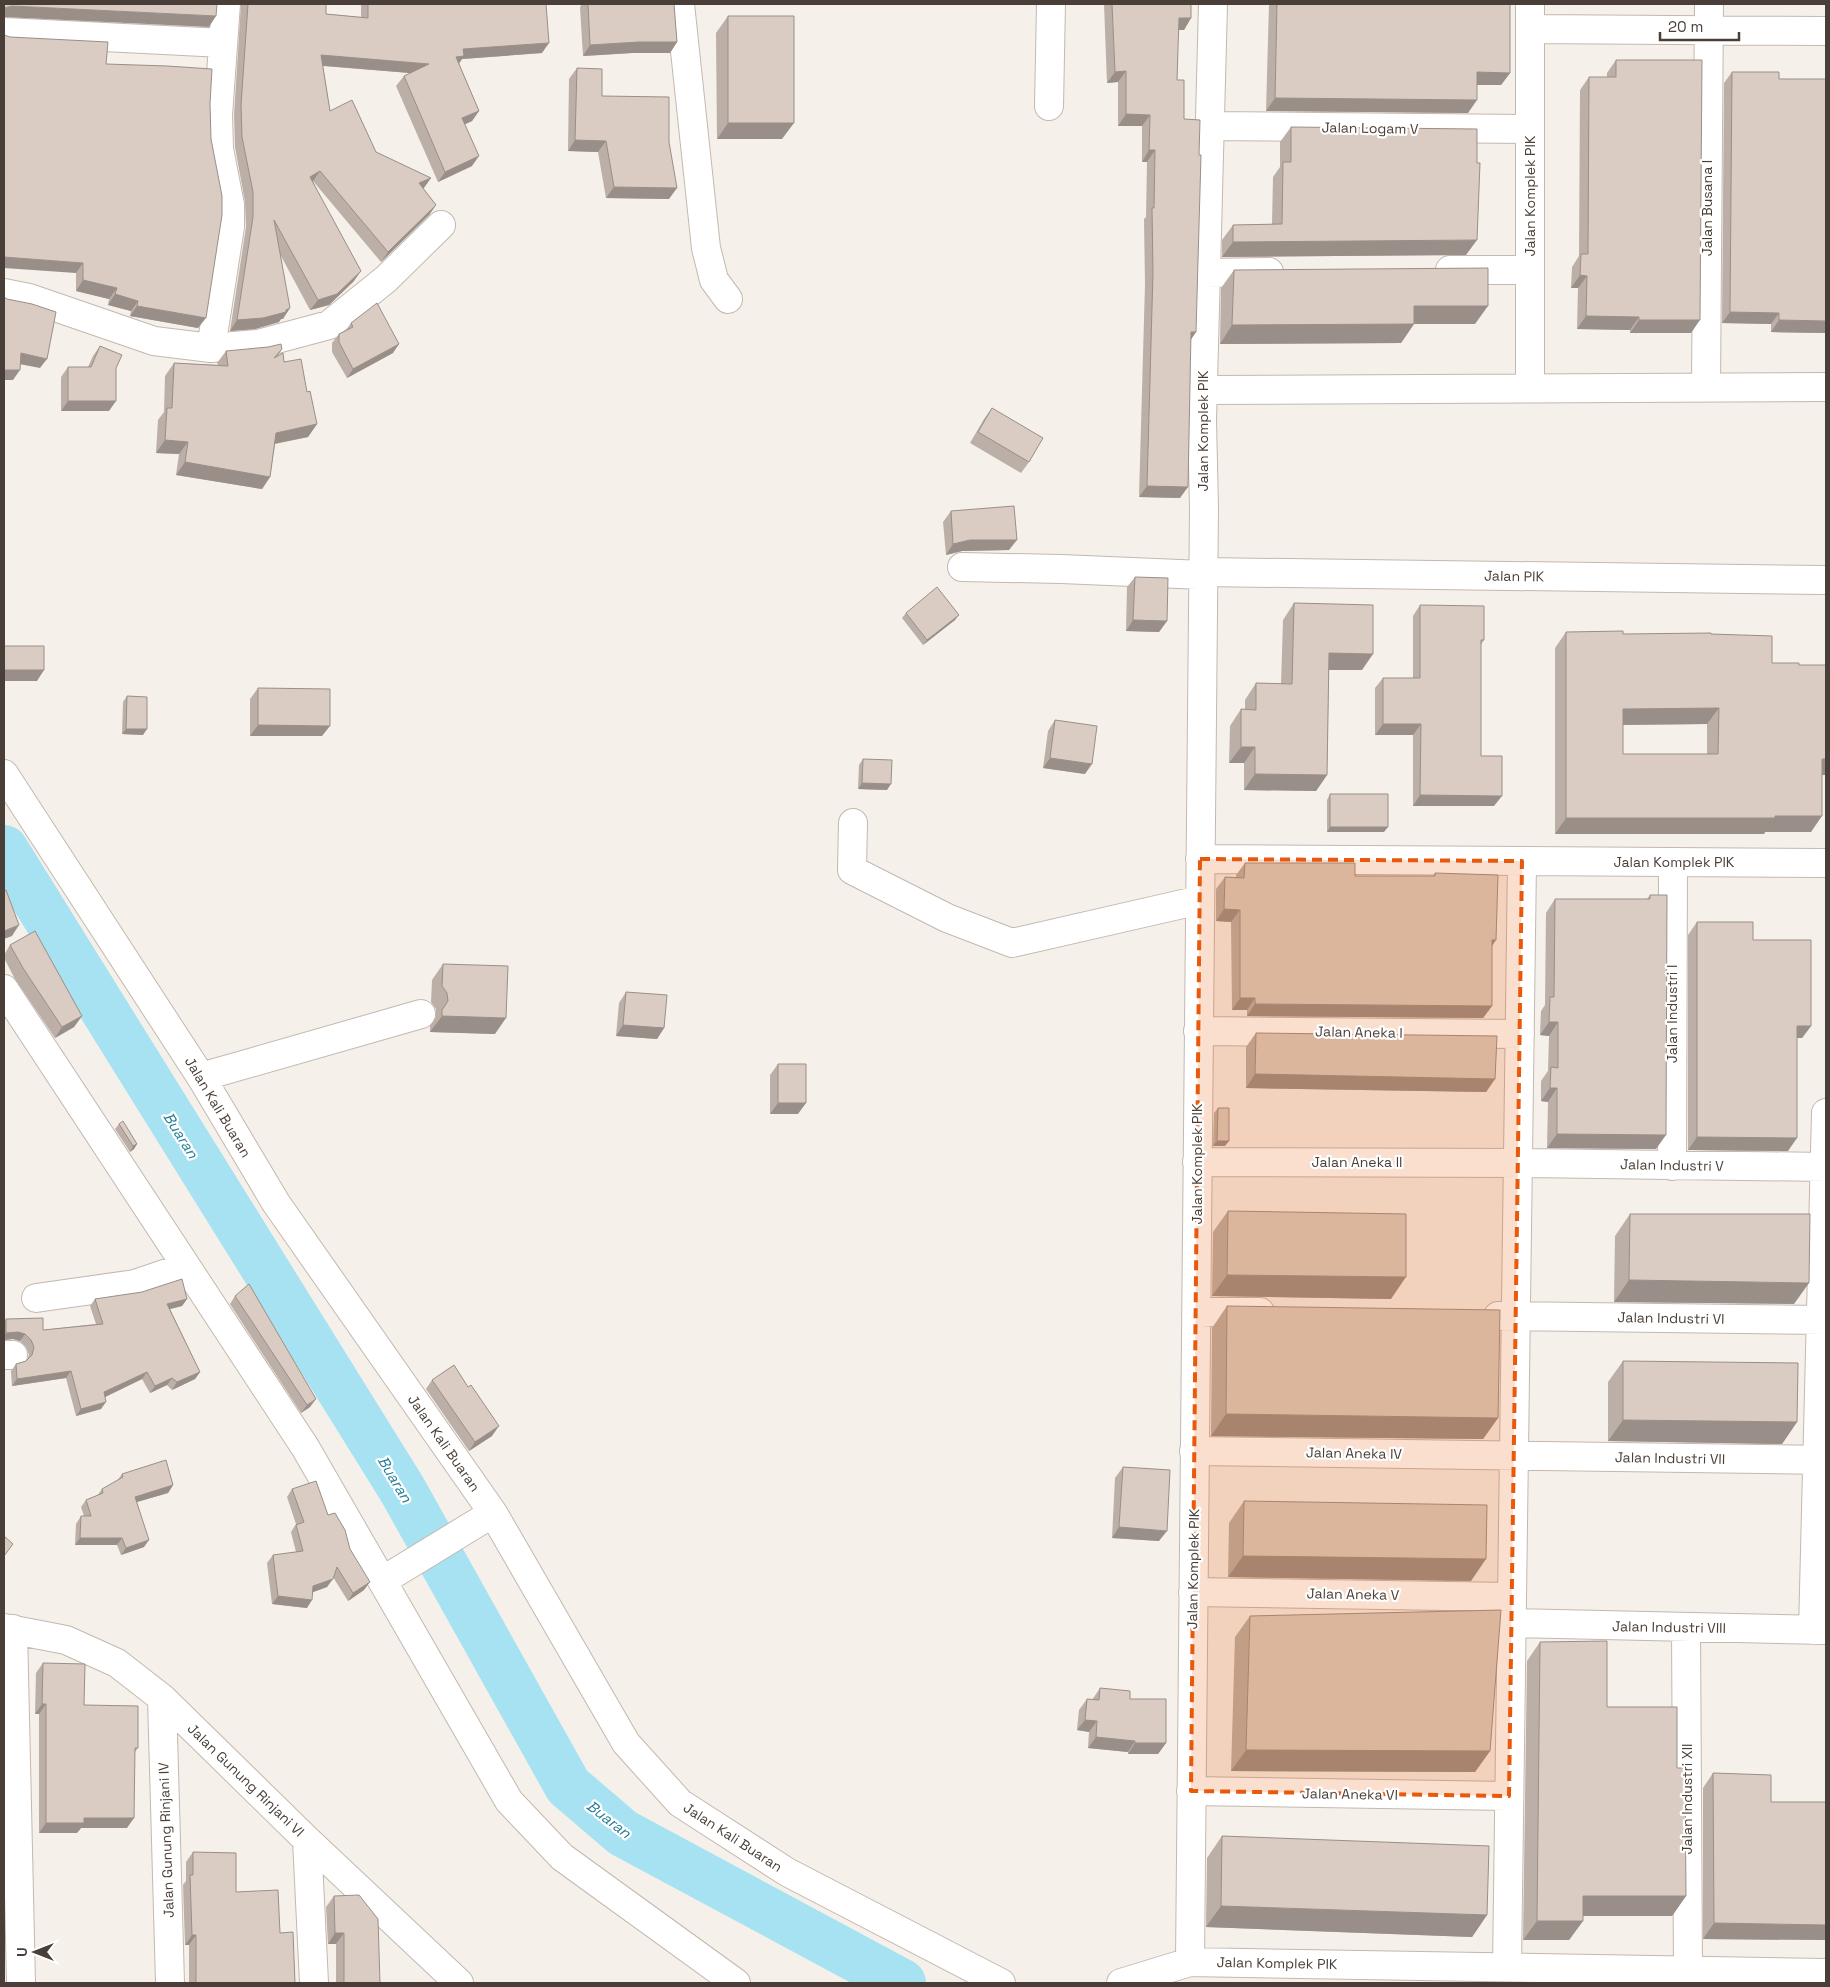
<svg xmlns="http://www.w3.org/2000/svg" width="1830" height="1987" font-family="'Space Grotesk',sans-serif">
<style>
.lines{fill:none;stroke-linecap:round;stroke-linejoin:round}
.river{stroke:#a6e2f2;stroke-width:48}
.minor-casing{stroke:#c4b8af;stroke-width:30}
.minor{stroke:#fff;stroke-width:28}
.wall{fill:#bbafa7;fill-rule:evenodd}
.shaded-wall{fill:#998f88}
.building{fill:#daccc2;stroke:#998f88;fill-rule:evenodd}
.marked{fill:#e8590c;fill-opacity:0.2;stroke:#e8590c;stroke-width:4;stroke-dasharray:10 6;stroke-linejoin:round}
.labels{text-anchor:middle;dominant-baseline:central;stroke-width:4.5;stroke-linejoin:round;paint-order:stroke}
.street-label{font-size:14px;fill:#4a3f38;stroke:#fff}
.water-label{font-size:15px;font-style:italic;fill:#277e97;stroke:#fff}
</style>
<rect width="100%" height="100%" fill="#f5f0ea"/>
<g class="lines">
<path class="river" d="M4,849l398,640 166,297 55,47 279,150"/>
<g class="minor-casing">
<path id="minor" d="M680,4l26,244 8,32 14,19
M1530,4v384
M1530,29l296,2
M4,32l219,11
M1049,106l2,-102
M1210,126l320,3
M1450,270h80
M1206,273l63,-1
M4,293l25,5 125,43 57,7 47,-4 71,-19 57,-46 55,-54
M211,348l19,-121v-22l-11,-56 -1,-34 8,-111
M1706,387l3,-383
M1203,390l623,-3
M962,567l99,2 142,6
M1203,572l623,8
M4,774l197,303 75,126 217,310 133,230 54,60 107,69 214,111
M853,823l-1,47 95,48 65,25 188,-43
M1200,859l626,4
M4,989l301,458 204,354 53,56 174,126
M1198,1031l322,3
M201,1077l220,-63
M1197,1162l330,1 299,4
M1672,1166l1,-304
M36,1298l99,-14 50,-17
M1196,1313l18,-1h46
M1498,1316l328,4
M4,1355h9
M1194,1451l632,9
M382,1581l111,-68
M1193,1592l319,5
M1512,1623l314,7
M1686,1627l2,344
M4,1628l62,12 51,23 45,35 145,142 152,143
M13,1629l8,354
M1813,1630l13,-517
M162,1698l8,285
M1191,1791l318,5
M307,1840l7,143
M1190,1962l14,-1454 -2,-87 11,-417
M1507,1967l15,-1106
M1121,1983l69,-21 636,11"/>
</g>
<use href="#minor" class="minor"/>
</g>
<path class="wall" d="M241,4h85v10l35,3v-13h185l-4,49 -80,6 -3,5 20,47 -7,10 -7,3 7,42 -34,16 -42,-96 8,-10 6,-3 -87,-7 7,45 46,41 48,36h-1l13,17 -7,10 -48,47 -68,-81 41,100 -25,24 -19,5 -29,-54 2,63h-2l-2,3 -24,7 -25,2 16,-104 -1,-25 -10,-55 -1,-32z
M582,4h92l3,38 -7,11h-38l-49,3 -3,-49z
M1104,4h87v14l-7,12h-6l-1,50 7,39 12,213 -5,7 -11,159 -41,-1 6,-213 -1,-65 2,-2 1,-55h-5v-36h-24v-44l-11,1z
M1269,4h241v69l-9,12h-24l-9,28 -202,-2z
M728,16l54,123h-65l-1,-106z
M1616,60l75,273h-61v-3l-53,-1 1,-41h-7l1,-21 7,-11 1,-166 9,-13h18v-4z
M106,64l104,40 -12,224 -68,-12 1,-5 -23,-6 1,-6 -33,-8v-18z
M577,68l25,28 67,46v57l-63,-1 -8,-46 -30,-1 1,-72z
M1732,72l47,7 47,254 -55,-1v-8l-49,-1 2,-240z
M1291,127l175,128 -244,2v-17l11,-15 39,-1 1,-47 7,-10v-25z
M1234,270l241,54h-61l-13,19 -181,1 1,-56z
M351,323l42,30 -46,25 -15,-26v-9l7,-9 7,-4z
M100,346l16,22 -7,43h-48v-34l7,-10h20l5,-11z
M282,349l-4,7 6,6 23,30 10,32 -9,13 -33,7 -5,33 -8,12 -86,-14 3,-21 -23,-1 2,-33 6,-8 1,-36 9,-13 44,2 -1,-2 9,-12z
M992,408l37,54 -8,11 -51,-30 14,-24z
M951,511l58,39 -47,1 -16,4 -3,-33z
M1135,577l32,44 -8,11 -33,-1 1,-44z
M1294,603l68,67h-33l-2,105 -11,16 -72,-1v-27h-15l1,-37 11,-17h4v-9l11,-17 25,1 2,-64z
M1420,605l64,35 -3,5v111l13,50h-81v-71h-38v-47l8,-10h30v-62z
M906,613l49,7 -32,25 -21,-27z
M1566,632l57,2h88l61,29 54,112h-4l-11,57h-46l-1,2h-209v-186zM1707,724v30h-84v-29z
M258,688l64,48h-72v-37z
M127,696l16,39 -21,-1 1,-32z
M1055,720l30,54 -42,-6 5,-37z
M863,759l24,31 -29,-1 1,-24z
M1330,794l54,38h-57v-32z
M1245,863l110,13h78l2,-3 57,74v59l-9,12 -236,-2v-6h-15l-1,-88 -15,-1v-32l9,-12h11v-2z
M1650,895l6,254 -109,-1 1,-46 -7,-1v-20l7,-10 1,-35 -9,-1 1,-24 4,-6 1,-92 9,-14h92z
M1697,922l56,18 58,86 -9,12h-5l-9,113 -100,-1v-215z
M10,945l72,71 -8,11 -19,11 -40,-59 -11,-21v-3z
M443,964l52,70 -65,-2v-6l6,-9v-8l-5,-7 1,-22z
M626,992l38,36 -7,11 -41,-3 3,-33z
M1256,1033l239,46 -9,13 -240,-4v-41z
M778,1064l20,50h-28v-39z
M1218,1108l7,38h-12l1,-33z
M119,1124l18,20 -3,5 -4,3 -15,-23z
M1228,1211l163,88 -179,-3 1,-64z
M1630,1214l164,90 -180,-2 1,-66z
M235,1296l75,111 -9,6 -71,-109z
M95,1299h92l-5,7 -12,3 30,63 -5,7 -23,11 -5,-5 -17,8 -8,-14 -37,18 -4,12 -25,7 -10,-38 -54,8 -1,-15 5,-7 10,-3 1,-1 2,-5 -3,-8 -6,-6 -7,-2 -9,1v-18l2,-3 37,11 53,-6 -6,-18z
M1227,1306l271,112 -15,21 -272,-3 1,-108z
M1623,1361l174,61 -15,22 -174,-3v-59z
M432,1380l60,56 -23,15 -43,-62z
M1123,1467l36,74 -47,-3 3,-60z
M122,1474l51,11 -5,8 -31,9 7,45 -23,8 -4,-10h-42l1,-21 5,-8h3l-3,-9 5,-7 11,-4 5,-7 15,-8z
M292,1489l36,26 22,34 14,41 -16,11 -15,-24 -6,10 -14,5 -6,16 -35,-4 -5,-41 6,-8 23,-3 -5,-20 5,-8 -9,-27z
M1244,1501l227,80 -243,-4 1,-54z
M1250,1616l240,135 -15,21 -244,-1 4,-134z
M1540,1642l67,65 70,61 9,128 -14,20h-89v5l-14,19h-46l4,-279z
M43,1663l41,42 54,43 -3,4 -8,76h-46l-4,5h-38v-119h-4l1,-41z
M1100,1688l30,11 36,44 -8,11h-30v-2l-40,-4 1,-16 -12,-2 2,-20 8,-11 5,1z
M1713,1773l58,29h55v138l-123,-1v-151z
M1222,1836l265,79 -15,22 -266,-10 1,-69z
M193,1852l87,81 15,50h-106v-38h-4l-2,-60 3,-4v-19z
M334,1896l46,87h-44v-39h-8l-2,-37z"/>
<path class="shaded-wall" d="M12,6l204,10 -7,11 -205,-10v-9z
M1179,18h12l-7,12h-13z
M639,42h38l-7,11h-38l-49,3 7,-11z
M549,43l-7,10 -80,6 -5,7 -1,-9 7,-8z
M321,55l108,9 -7,10 -108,-9z
M1126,71l-8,11 -11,1 8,-11z
M1477,72l33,1 -9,12h-33z
M1275,98l202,2 -9,13 -202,-2z
M479,111l-7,10 -17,8 7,-11z
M1126,114l24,1 -8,11h-24z
M728,123h66l-12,16h-65z
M575,140l31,1 -8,11 -30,-1z
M1149,150h6l-8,12h-5z
M479,156l-7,10 -34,16 7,-10z
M320,171l-7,10 -10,7 7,-11z
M431,178l-7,10 -12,6 7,-11z
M614,187l63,1 -8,11 -63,-1z
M436,205l-7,10 -48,47 7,-10z
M1477,240l-11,15 -244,2 11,-15z
M4,257l79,6 -7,10 -72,-5z
M361,271l-7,10 -25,24 -19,5 8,-10z
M1580,275l7,1 -9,12h-7z
M83,280l34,8 -8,11 -33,-8z
M115,294l23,7 -7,10 -23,-6z
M137,306l69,12 -8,10 -68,-12z
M1414,306h74l-13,18h-74z
M290,308l-7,11h-2l-2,3 -24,7 -25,2 7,-11z
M1730,312l49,1 -8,11 -49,-1z
M1586,316l53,1 -9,13 -53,-1z
M1639,320h61l-9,13h-61z
M1779,320l47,1v12l-55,-1z
M1414,324l-13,19 -181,1 12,-19z
M1191,332h5l-8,12z
M399,344l-6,9 -46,25 6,-9z
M21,353l26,6 -7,9 -26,-5z
M4,370h16l-7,10h-9z
M68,401h48l-7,10h-48z
M317,424l-9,13 -40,8 8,-12z
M165,440l23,2 -9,12 -23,-1z
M185,462l85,15 -8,12 -86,-14z
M1147,486l41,1 -8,11 -41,-1z
M970,540h47l-8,10 -47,1 -16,4 7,-11z
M959,615l-4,5 -32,25 4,-5z
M1133,620l34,1 -8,11 -33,-1z
M1329,653l44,1 -11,16h-44z
M4,670h40l-7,11h-33z
M1719,708l-12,16 -95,1 11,-16z
M1383,724h38l-8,11h-38z
M258,725l72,1 -8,10h-72z
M126,729h21l-4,6 -21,-1z
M1241,747h14l-11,16h-15z
M1050,758l42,6 -7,10 -42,-6z
M1822,759h4v16h-15z
M1255,774l72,1 -11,16 -72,-1z
M862,783l29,1 -4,6 -29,-1z
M1420,795l82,1 -8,10h-81z
M1775,816h47l-11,16h-46l-1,2h-209l11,-16z
M1330,827h58l-4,5h-57z
M1224,909l16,1 -9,12 -15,-1z
M19,925l-7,11 -8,3v-8z
M1492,940h4l-8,12z
M1240,998h15l-8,12h-15z
M1255,1004l237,2 -9,12 -236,-2z
M82,1016l-8,11 -19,11 7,-11z
M442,1016l64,2 -11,16 -65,-2z
M1549,1022h9l-9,14 -9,-1z
M623,1025l41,3 -7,11 -41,-3z
M1797,1026h14l-9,12h-14z
M1255,1074l240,5 -9,13 -240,-4z
M1550,1088h7l-9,14 -7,-1z
M778,1103h28l-8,11h-28z
M1557,1134l109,1 -10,14 -109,-1z
M1697,1137l100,1 -9,13 -100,-1z
M1217,1141h12l-4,5h-12z
M137,1144l-3,5 -4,3 3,-6z
M1227,1275l179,2 -15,22 -179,-3z
M1629,1280l180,3 -15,21 -180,-2z
M187,1299l-5,7 -20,5 5,-7z
M18,1332l7,2 -5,7 -7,-2 -9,1v-4l2,-3z
M71,1371l-5,7 -54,8 5,-7z
M147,1372l-5,7 -43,21 5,-8z
M200,1372l-5,7 -23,11 5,-8z
M172,1378l-5,7 -17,8 5,-7z
M316,1399l-6,8 -9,6 6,-8z
M106,1402l-5,7 -25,7 5,-7z
M1226,1414l272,4 -15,21 -272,-3z
M1623,1420l174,2 -15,22 -174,-3z
M499,1426l-7,10 -23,15 6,-9z
M173,1485l-5,8 -38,11 5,-7z
M1119,1527l48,4 -8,10 -47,-3z
M80,1538h42l-5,7h-42z
M149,1540l-5,7 -23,8 5,-7z
M1243,1556l243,3 -15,22 -243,-4z
M333,1579l-6,8 -19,7 5,-8z
M370,1582l-6,8 -16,11 5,-8z
M278,1596l34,4 -5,8 -35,-4z
M42,1704h4l-7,10h-4z
M1085,1720l12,1 -8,11 -12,-2z
M1096,1737l39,4 -7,11 -40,-4z
M1135,1743h31l-8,11h-30z
M1246,1750l244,1 -15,21 -244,-1z
M84,1818h50l-7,10h-46l-4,5h-38l7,-10z
M1583,1896h103l-14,20h-103z
M1221,1906l266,9 -15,22 -266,-10z
M1537,1921h46l-14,19h-46z
M1714,1923l112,2v15l-123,-1z
M335,1933h9l-8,11h-8z
M192,1935h4l-7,10h-4z"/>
<path class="building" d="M4,4h213l-1,12 -204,-10 -8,2z
M248,4h78v10l42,4v-14h178l3,39 -86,6 1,7 -8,1 23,54 -17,7 17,38 -34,16 -41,-96 25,-12 -108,-9 9,56 22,-11 24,52 55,26 -12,5 17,22 -48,47 -68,-81 -10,6 51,94 -24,23 -19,6 -44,-80 16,88 -4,2v2l-23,6 -26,2 16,-103v-25l-11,-55 -1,-32z
M588,4h86l3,38h-38l-49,3z
M1112,4h79v14h-12l-2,62h7v39l16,1 -1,35h2l-5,177h-5l-3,155 -41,-1 6,-214 -1,-64h2l1,-58h-6l1,-35 -24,-1v-43l-11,1z
M1277,4h233v69l-33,-1v28l-202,-2z
M728,16h66v107h-66z
M4,35l6,2 98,5 -2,22 61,2 45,3 -2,35 1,35 11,57v19l-16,103 -69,-12 1,-5 -23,-7 2,-6 -34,-8v-17l-79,-6z
M1616,60h86l-2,260h-61v-3l-53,-1 1,-40 -7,-1 1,-21h7l1,-177h27z
M577,68l25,1v27l67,1v45l8,46 -63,-1 -8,-46 -31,-1z
M1732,72h47v7h47v242l-47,-1v-7l-49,-1z
M1291,127l186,2v34h3l-3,77 -244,2v-17l49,-1 1,-62h8z
M1488,268v38h-74v18l-182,1 2,-55z
M4,297l3,2 25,5 24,8 -9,47 -26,-6 -1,17h-16z
M377,303l22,41 -46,25 -14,-27v-8l14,-7 -2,-4z
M281,344l1,5 -8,9 9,-5 1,9 17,-3 6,33 3,-1 7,33 -41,9 -6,44 -85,-15 3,-20 -23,-2 2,-32h5l2,-45 54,3 -2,-15 42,-4z
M100,346l22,9 -6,13v33h-48v-34h23z
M992,408l51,30 -14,24 -51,-30z
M1014,506l3,34h-47l-17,4 -2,-33z
M1135,577l33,1 -1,43 -34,-1z
M937,587l22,28 -32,25 -21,-27z
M1294,603l79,2v49l-44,-1 -2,122 -72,-1v-27h-14v-38l15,1v-27l36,1z
M1420,605l64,1v34h-3v116h21v40l-82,-1 1,-71h-38v-46h37z
M1623,631v3l88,-1v1l61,2v27h27v2h27v94h-4v57h-47v2h-209v-186zM1719,708l-1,46h-95v-45z
M4,646h40v24h-40z
M258,688l72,1v37l-72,-1z
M127,696l20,1v32h-21z
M1055,720l42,6 -5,38 -42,-6z
M863,759l29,1 -1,24 -29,-1z
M1330,794h58v33h-58z
M1245,863h110v13h80v-3l63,2 -2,65h-4v66l-237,-2v-6h-15v-88l-16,-1 1,-32 19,1z
M6,890l13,35 -15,6v-40z
M1650,895h17l-1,240 -109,-1v-46h-7l1,-21 7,1v-46h-9l1,-25h4l1,-98h95z
M1697,922h56v18h58v86h-14v112l-100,-1z
M35,931l47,85 -20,11 -39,-59 -13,-23z
M443,964l65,2 -2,52 -64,-2v-6l6,-9 -1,-8 -5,-7z
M626,992l41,3 -3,33 -41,-3z
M1256,1033l241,3 -2,43 -240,-5z
M778,1064h28v39h-28z
M1218,1108h11v33h-12z
M123,1121l14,23 -4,2 -14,-22z
M1228,1211l178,3v63l-179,-2z
M1630,1214h180l-1,69 -180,-3z
M182,1279l5,20 -20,5 33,68 -23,10 -5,-4 -17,8 -8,-14 -43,20 2,10 -25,7 -10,-38 -54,8 -1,-15 10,-3 6,-6 2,-8 -3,-7 -6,-6 -7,-2 -12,1v-14l37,-1v12l60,-6 -8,-25 47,-7z
M249,1284l67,115 -9,6 -72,-109z
M1227,1306l273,4 -2,108 -272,-4z
M1623,1361l175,2 -1,59 -174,-2z
M454,1365l14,22 3,-2 28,41 -24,16 -43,-62z
M166,1460l7,25 -38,12 14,43 -23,8 -4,-10h-42l1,-22h10l-5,-16 17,-7 -1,-4 21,-12 -1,-3z
M1123,1467l47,3 -3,61 -48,-4z
M316,1481l12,34 7,-2 10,17 5,19 20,33 -17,11 -16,-26 -4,12 -20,7 -1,14 -34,-4 -5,-41 30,-4 -7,-26 8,-3 -12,-33z
M1244,1501l243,4 -1,54 -243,-3z
M4,1536l9,8 -9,12z
M1501,1610l-11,141 -244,-1 4,-134z
M1607,1641v66h70v61h8l1,128h-103v25h-46l3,-279z
M43,1663l42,1 -1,41 54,1v42h-3l-1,70h-50v5h-38v-119h-4z
M1100,1688l30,3v8h36v44h-31v-2l-39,-4 1,-16 -12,-1 2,-21 12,1z
M1713,1773l58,2v27h55v123l-112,-2z
M1222,1836l267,10 -2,69 -266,-9z
M193,1852l43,1v39l42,-2 2,43 13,-1 2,51h-99v-48h-4l-2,-60h3z
M359,1895l19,24 2,64h-36v-50h-9l-1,-37z"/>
<path class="marked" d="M1200,859l322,2 -13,935 -318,-5z"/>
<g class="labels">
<g class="street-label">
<text transform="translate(1370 128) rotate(1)">Jalan Logam V</text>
<text transform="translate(1530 196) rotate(-90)">Jalan Komplek PIK</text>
<text transform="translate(1707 208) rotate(-90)">Jalan Busana I</text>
<text transform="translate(1203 431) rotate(-90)">Jalan Komplek PIK</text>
<text transform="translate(1514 576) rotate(1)">Jalan PIK</text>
<text x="1674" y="862">Jalan Komplek PIK</text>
<text transform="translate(1672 1014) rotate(-90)">Jalan Industri I</text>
<text transform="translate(1359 1032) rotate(1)">Jalan Aneka I</text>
<text transform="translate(218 1107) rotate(59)">Jalan Kali Buaran</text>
<text x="1357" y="1162">Jalan Aneka II</text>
<text transform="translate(1197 1164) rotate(-90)">Jalan Komplek PIK</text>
<text transform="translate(1672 1165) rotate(1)">Jalan Industri V</text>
<text transform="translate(1671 1318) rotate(1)">Jalan Industri VI</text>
<text transform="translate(444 1443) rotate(55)">Jalan Kali Buaran</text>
<text transform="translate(1354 1453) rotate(1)">Jalan Aneka IV</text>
<text transform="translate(1670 1458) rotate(1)">Jalan Industri VII</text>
<text transform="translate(1193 1569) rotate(-89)">Jalan Komplek PIK</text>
<text transform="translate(1353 1594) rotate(1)">Jalan Aneka V</text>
<text transform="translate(1669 1627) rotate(1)">Jalan Industri VIII</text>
<text transform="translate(246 1780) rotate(44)">Jalan Gunung Rinjani VI</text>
<text transform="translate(1350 1794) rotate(1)">Jalan Aneka VI</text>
<text transform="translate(1687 1799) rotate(-90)">Jalan Industri XII</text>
<text transform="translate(733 1837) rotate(33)">Jalan Kali Buaran</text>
<text transform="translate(166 1840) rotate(-92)">Jalan Gunung Rinjani IV</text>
<text transform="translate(1277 1963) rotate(1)">Jalan Komplek PIK</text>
</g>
<g class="water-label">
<text transform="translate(181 1135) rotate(58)">Buaran</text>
<text transform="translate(395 1479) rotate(59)">Buaran</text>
<text transform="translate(609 1819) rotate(38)">Buaran</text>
</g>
</g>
<rect width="1830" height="1987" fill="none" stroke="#4a3f38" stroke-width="10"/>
<g transform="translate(35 1952) rotate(270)" stroke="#ffffff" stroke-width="4" paint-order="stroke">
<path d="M0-4L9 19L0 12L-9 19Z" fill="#4a3f38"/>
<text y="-8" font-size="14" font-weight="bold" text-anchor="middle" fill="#4a3f38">U</text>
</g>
<path d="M1660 32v8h79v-8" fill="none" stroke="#4a3f38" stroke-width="2.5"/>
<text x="1668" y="32" font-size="15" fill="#4a3f38" stroke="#ffffff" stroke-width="4" paint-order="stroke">20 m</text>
</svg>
